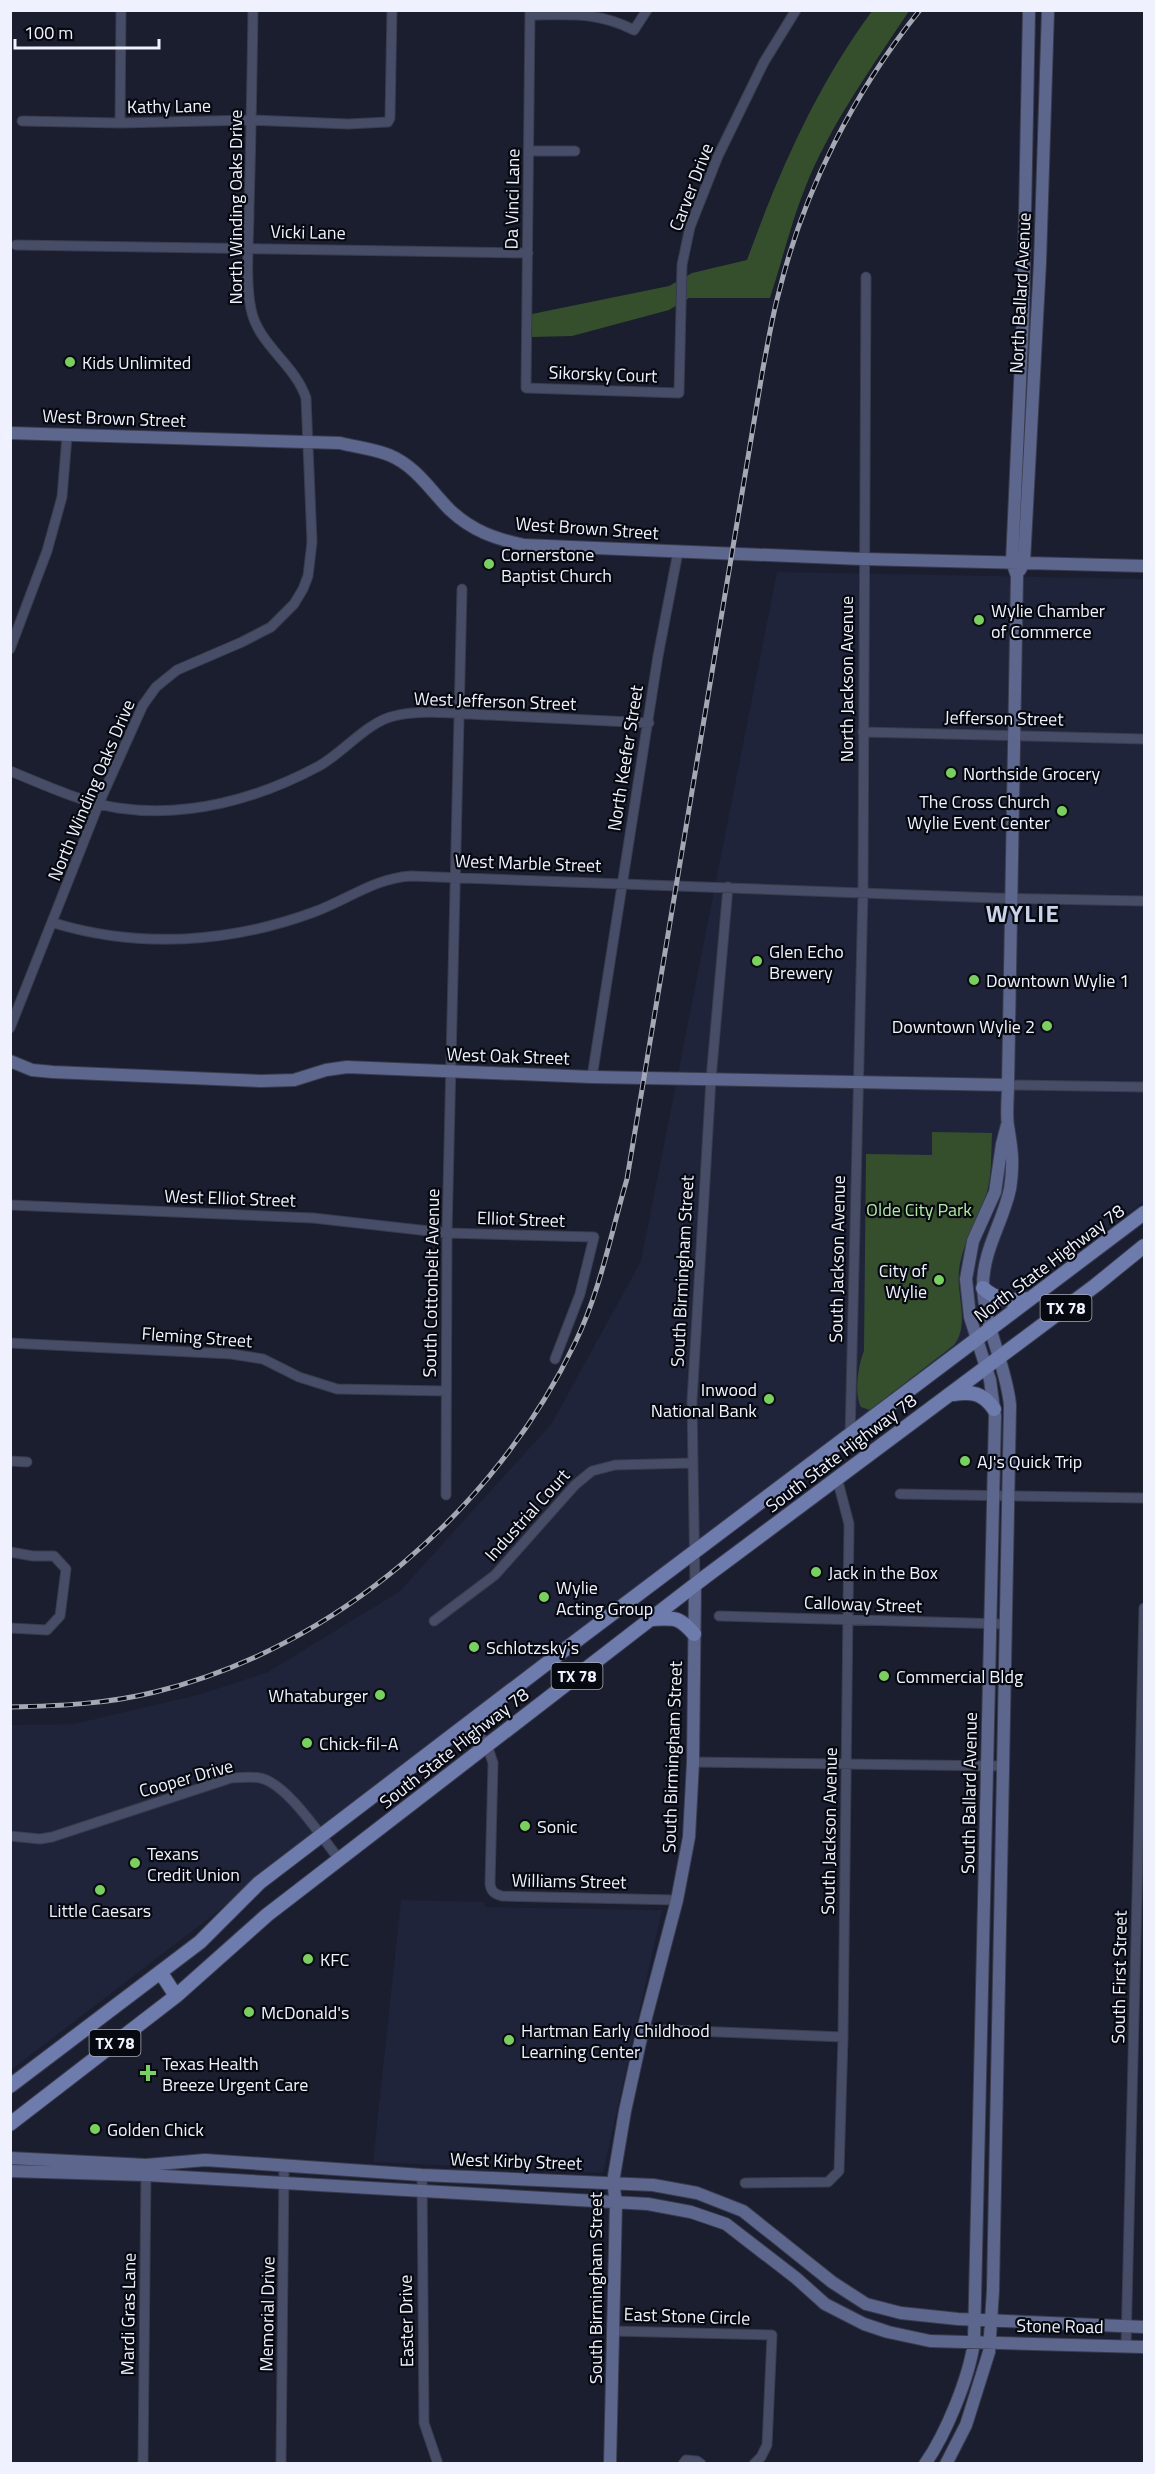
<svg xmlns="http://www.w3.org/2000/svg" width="1155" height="2474" font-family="'Titillium Web',sans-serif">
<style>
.built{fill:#1f243b}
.green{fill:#354f2d}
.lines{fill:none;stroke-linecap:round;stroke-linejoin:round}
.street-casing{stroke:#383c4c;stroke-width:11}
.secondary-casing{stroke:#383c4c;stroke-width:14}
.primary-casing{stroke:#383c4c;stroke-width:16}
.street{stroke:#474d66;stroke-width:9}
.secondary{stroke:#5d678e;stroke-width:12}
.primary{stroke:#6e7bad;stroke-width:14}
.rail-casing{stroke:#a4a8b5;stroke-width:5}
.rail{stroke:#070910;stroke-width:3;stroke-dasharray:9;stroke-linecap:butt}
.poi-dot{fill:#77d25a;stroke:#070910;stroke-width:2}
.labels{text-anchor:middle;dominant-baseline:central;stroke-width:4.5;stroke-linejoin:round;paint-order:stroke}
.shield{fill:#070910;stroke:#a9acb7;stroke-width:1.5}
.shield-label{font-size:16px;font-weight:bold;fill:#eff2fe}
.street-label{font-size:18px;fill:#eff2fe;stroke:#070910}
.poi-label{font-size:18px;fill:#eff2fe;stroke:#070910;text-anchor:start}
.park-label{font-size:18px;fill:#afed9d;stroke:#070910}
.district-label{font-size:24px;font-weight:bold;letter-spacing:1.5px;fill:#cbd2e9;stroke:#070910}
</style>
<rect width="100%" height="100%" fill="#1a1e2f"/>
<path class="built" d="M777,572l367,7v622l-1133,869v-345l63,-1 127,-30 67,-22 132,-81 152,-168 89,-162z
M401,1900l83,2 1,5 177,3 -59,263 -230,-11z"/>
<path class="green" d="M872,11h37c-37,56 -79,114 -104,177 -14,35 -23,73 -35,110h-81l-20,12 -97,26 -40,1v-23l137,-28 23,-13 55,-13c32,-88 69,-173 125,-249z
M932,1132l60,1c-1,19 0,40 -5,59 -9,27 -24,49 -28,78 -3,24 11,55 -5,75l-84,65 -9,-3c-7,-13 -3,-42 3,-56l2,-197 66,1z"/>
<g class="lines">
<g class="street-casing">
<path id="street" d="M530,10l-4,378 153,5 3,-128 8,-38 28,-71 46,-94 32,-52
M530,15c40,0 67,-4 104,15l13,-20
M22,121l98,2 131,-3 97,4 40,-2 2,-4 2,-108
M120,123l1,-113
M529,151h46
M16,245l512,8
M10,649l37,-98 15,-54 5,-61
M863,732l281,7
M10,771c35,14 70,31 108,37 70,10 140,-9 201,-42 24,-13 48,-44 75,-50 26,-7 69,-2 96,-1 53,3 106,5 159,8
M54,923c86,26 176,20 260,-11 33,-12 61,-34 97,-36l585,22 148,3
M10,1028l89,-225 44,-98 13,-18 21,-17 65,-28 29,-15 23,-23 9,-15 5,-13 4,-34 -6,-144c-11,-34 -48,-53 -55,-89 -6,-28 -2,-71 -2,-101 2,-66 3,-132 4,-198
M592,1077l66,-421 20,-104
M1008,1085l136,2
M10,1205l303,13 134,15 147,4 -14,57 -25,65
M10,1343l221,11 32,5 36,18 38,12 109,2
M850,1437l13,-545 3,-615
M10,1461l17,1
M900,1494l244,4
M446,1495l1,-262 15,-644
M10,1552l23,4h21l12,13 -6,47 -13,14 -37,-2
M695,1585l-3,-184 19,-322 17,-192
M719,1616l286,8
M434,1621l61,-46 80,-90 17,-14 23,-6 78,-2
M470,1723l17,22 6,18 -3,121c1,7 4,10 12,12l175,4
M693,1762l310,4
M10,1836l30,3 12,-2 179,-59c9,0 20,-2 29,0 27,5 62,60 79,81
M643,2029l200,8
M422,2175l2,248 14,41
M745,2183l83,-1 11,-11 4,-134 6,-513 -12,-46
M613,2331l159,4 -5,110 -6,12 -7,7
M1126,2346l18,-738
M143,2464l3,-294
M281,2464l3,-299
M683,2464l3,-4 11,1 4,3"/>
</g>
<g class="secondary-casing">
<path id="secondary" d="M10,433l330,10c16,4 34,6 49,12 27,11 42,36 61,55 22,21 46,29 74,35l339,14 281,7
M1020,570l4,-8 16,-300 8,-252
M10,1061l22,9 21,2 208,9 33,-1 32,-10 21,-3 245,10 416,8
M10,2158l136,7 59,-5 217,15 231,10 44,8 46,18 89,71 34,22 35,9 57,6 186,8
M10,2171l136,4 502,29 43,8 35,12 70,54 29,26 39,20 24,8 42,9 214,6
M610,2464l6,-262 -3,-20 12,-71 18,-82 34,-129 12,-63 4,-75 2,-177
M925,2464c21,-30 44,-86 49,-122l21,-926 -5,-36 -20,-63 -4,-38 7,-38 22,-49 7,-48 5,-19
M946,2464l20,-39 23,-73 4,-62 17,-885c-4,-41 -26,-78 -27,-120 0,-35 20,-63 27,-96 4,-24 2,-40 -2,-63 -2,-13 0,-28 0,-41l9,-509 -5,-14 11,-246 6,-306"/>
</g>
<g class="primary-casing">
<path id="primary" d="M983,1288c14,13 28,13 46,11
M953,1394c19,-3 30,-1 41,15
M651,1619c23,-1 28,-3 43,15
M161,1973l15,23
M10,2086l190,-144 59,-59 321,-245 564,-425
M10,2124l166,-128 91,-81 26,-20 412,-318 391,-292 48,-39"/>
</g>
<use href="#street" class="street"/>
<use href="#secondary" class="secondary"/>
<use href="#primary" class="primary"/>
<g class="rail-casing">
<path id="rail" d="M10,1707c49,-1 97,-3 145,-15 180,-44 340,-182 420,-349 25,-51 36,-110 52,-164l136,-811c5,-25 9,-51 16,-76 25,-102 75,-200 141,-282"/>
</g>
<use href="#rail" class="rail"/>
</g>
<g class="poi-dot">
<circle cx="70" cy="362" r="6"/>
<circle cx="489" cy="564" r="6"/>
<circle cx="979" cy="620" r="6"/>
<circle cx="951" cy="773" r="6"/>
<circle cx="1062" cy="811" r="6"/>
<circle cx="757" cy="961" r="6"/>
<circle cx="974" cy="980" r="6"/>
<circle cx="1047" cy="1026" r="6"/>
<circle cx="939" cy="1280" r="6"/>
<circle cx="769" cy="1399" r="6"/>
<circle cx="965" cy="1461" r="6"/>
<circle cx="816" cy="1572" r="6"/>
<circle cx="544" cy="1597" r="6"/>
<circle cx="474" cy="1647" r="6"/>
<circle cx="884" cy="1676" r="6"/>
<circle cx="380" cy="1695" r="6"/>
<circle cx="307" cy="1743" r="6"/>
<circle cx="525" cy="1826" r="6"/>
<circle cx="135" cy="1863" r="6"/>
<circle cx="100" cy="1890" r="6"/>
<circle cx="308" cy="1959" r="6"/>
<circle cx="249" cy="2012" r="6"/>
<circle cx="509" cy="2040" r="6"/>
<path d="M145 2064h6v6h6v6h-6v6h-6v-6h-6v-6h6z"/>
<circle cx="95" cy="2129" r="6"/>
</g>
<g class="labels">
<g class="shield">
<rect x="1040.5" y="1295" width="51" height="26" rx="4.5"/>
<rect x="551.5" y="1663" width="51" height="26" rx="4.5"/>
<rect x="89.5" y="2030" width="51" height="26" rx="4.5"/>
</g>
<g class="shield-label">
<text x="1066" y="1308">TX 78</text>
<text x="577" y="1676">TX 78</text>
<text x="115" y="2043">TX 78</text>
</g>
<g class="street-label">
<text transform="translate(169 106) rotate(-1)">Kathy Lane</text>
<text transform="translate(691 187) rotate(-69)">Carver Drive</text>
<text transform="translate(512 199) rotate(-89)">Da Vinci Lane</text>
<text transform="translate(235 207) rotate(-90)">North Winding Oaks Drive</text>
<text transform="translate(308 232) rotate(1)">Vicki Lane</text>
<text transform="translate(1020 293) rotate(-87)">North Ballard Avenue</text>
<text transform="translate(603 374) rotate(2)">Sikorsky Court</text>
<text transform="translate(114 418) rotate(2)">West Brown Street</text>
<text transform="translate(587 528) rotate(4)">West Brown Street</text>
<text transform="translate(846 679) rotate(-90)">North Jackson Avenue</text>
<text transform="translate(495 701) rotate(2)">West Jefferson Street</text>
<text transform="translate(1004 718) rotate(1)">Jefferson Street</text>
<text transform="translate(625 758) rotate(-81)">North Keefer Street</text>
<text transform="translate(91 790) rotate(-67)">North Winding Oaks Drive</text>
<text transform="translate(528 863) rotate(2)">West Marble Street</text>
<text transform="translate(508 1056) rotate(2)">West Oak Street</text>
<text transform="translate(230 1198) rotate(2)">West Elliot Street</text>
<text transform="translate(521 1219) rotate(2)">Elliot Street</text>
<text transform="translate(837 1259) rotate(-89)">South Jackson Avenue</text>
<text transform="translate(1049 1263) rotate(-37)">North State Highway 78</text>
<text transform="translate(682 1271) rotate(-87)">South Birmingham Street</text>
<text transform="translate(431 1283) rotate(-89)">South Cottonbelt Avenue</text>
<text transform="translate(197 1337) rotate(4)">Fleming Street</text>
<text transform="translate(841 1453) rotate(-37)">South State Highway 78</text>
<text transform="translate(527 1515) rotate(-48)">Industrial Court</text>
<text transform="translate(863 1604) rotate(2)">Calloway Street</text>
<text transform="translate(454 1748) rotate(-38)">South State Highway 78</text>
<text transform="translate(672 1757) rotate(-88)">South Birmingham Street</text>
<text transform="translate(186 1778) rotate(-16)">Cooper Drive</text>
<text transform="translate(969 1793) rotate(-89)">South Ballard Avenue</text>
<text transform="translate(829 1831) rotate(-89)">South Jackson Avenue</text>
<text transform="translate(569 1881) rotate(1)">Williams Street</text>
<text transform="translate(1119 1977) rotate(-89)">South First Street</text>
<text transform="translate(516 2161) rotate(2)">West Kirby Street</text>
<text transform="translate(595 2288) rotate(-90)">South Birmingham Street</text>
<text transform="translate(128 2314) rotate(-89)">Mardi Gras Lane</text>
<text transform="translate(267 2314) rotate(-89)">Memorial Drive</text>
<text transform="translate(687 2316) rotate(2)">East Stone Circle</text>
<text transform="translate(406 2321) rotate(-91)">Easter Drive</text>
<text transform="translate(1060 2326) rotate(1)">Stone Road</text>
</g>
<g class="poi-label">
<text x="82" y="362">Kids Unlimited</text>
<text x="501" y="554">Cornerstone<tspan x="501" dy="21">Baptist Church</tspan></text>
<text x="991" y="610">Wylie Chamber<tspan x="991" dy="21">of Commerce</tspan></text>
<text x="963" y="773">Northside Grocery</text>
<text x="1050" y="801" text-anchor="end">The Cross Church<tspan x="1050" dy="21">Wylie Event Center</tspan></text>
<text x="769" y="951">Glen Echo<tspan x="769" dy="21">Brewery</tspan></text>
<text x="986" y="980">Downtown Wylie 1</text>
<text x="1035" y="1026" text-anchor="end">Downtown Wylie 2</text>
<text x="927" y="1270" text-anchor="end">City of<tspan x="927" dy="21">Wylie</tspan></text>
<text x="757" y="1389" text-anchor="end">Inwood<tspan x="757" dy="21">National Bank</tspan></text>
<text x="977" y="1461">AJ's Quick Trip</text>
<text x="828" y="1572">Jack in the Box</text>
<text x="556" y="1587">Wylie<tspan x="556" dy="21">Acting Group</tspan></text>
<text x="486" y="1647">Schlotzsky's</text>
<text x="896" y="1676">Commercial Bldg</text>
<text x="368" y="1695" text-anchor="end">Whataburger</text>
<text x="319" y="1743">Chick-fil-A</text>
<text x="537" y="1826">Sonic</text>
<text x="147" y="1853">Texans<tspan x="147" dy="21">Credit Union</tspan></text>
<text x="100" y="1910" text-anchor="middle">Little Caesars</text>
<text x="320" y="1959">KFC</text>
<text x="261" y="2012">McDonald's</text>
<text x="521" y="2030">Hartman Early Childhood<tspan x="521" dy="21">Learning Center</tspan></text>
<text x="162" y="2063">Texas Health<tspan x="162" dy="21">Breeze Urgent Care</tspan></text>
<text x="107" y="2129">Golden Chick</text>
</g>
<g class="park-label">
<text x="919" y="1209">Olde City Park</text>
</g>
<g class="district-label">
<text x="1023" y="913">WYLIE</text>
</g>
</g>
<rect width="1155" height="2474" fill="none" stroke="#eff2fe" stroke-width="24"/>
<path d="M15 39v9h144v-9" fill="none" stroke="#eff2fe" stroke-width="3"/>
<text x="24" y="39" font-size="18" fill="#eff2fe" stroke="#070910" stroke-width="4.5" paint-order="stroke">100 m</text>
</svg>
